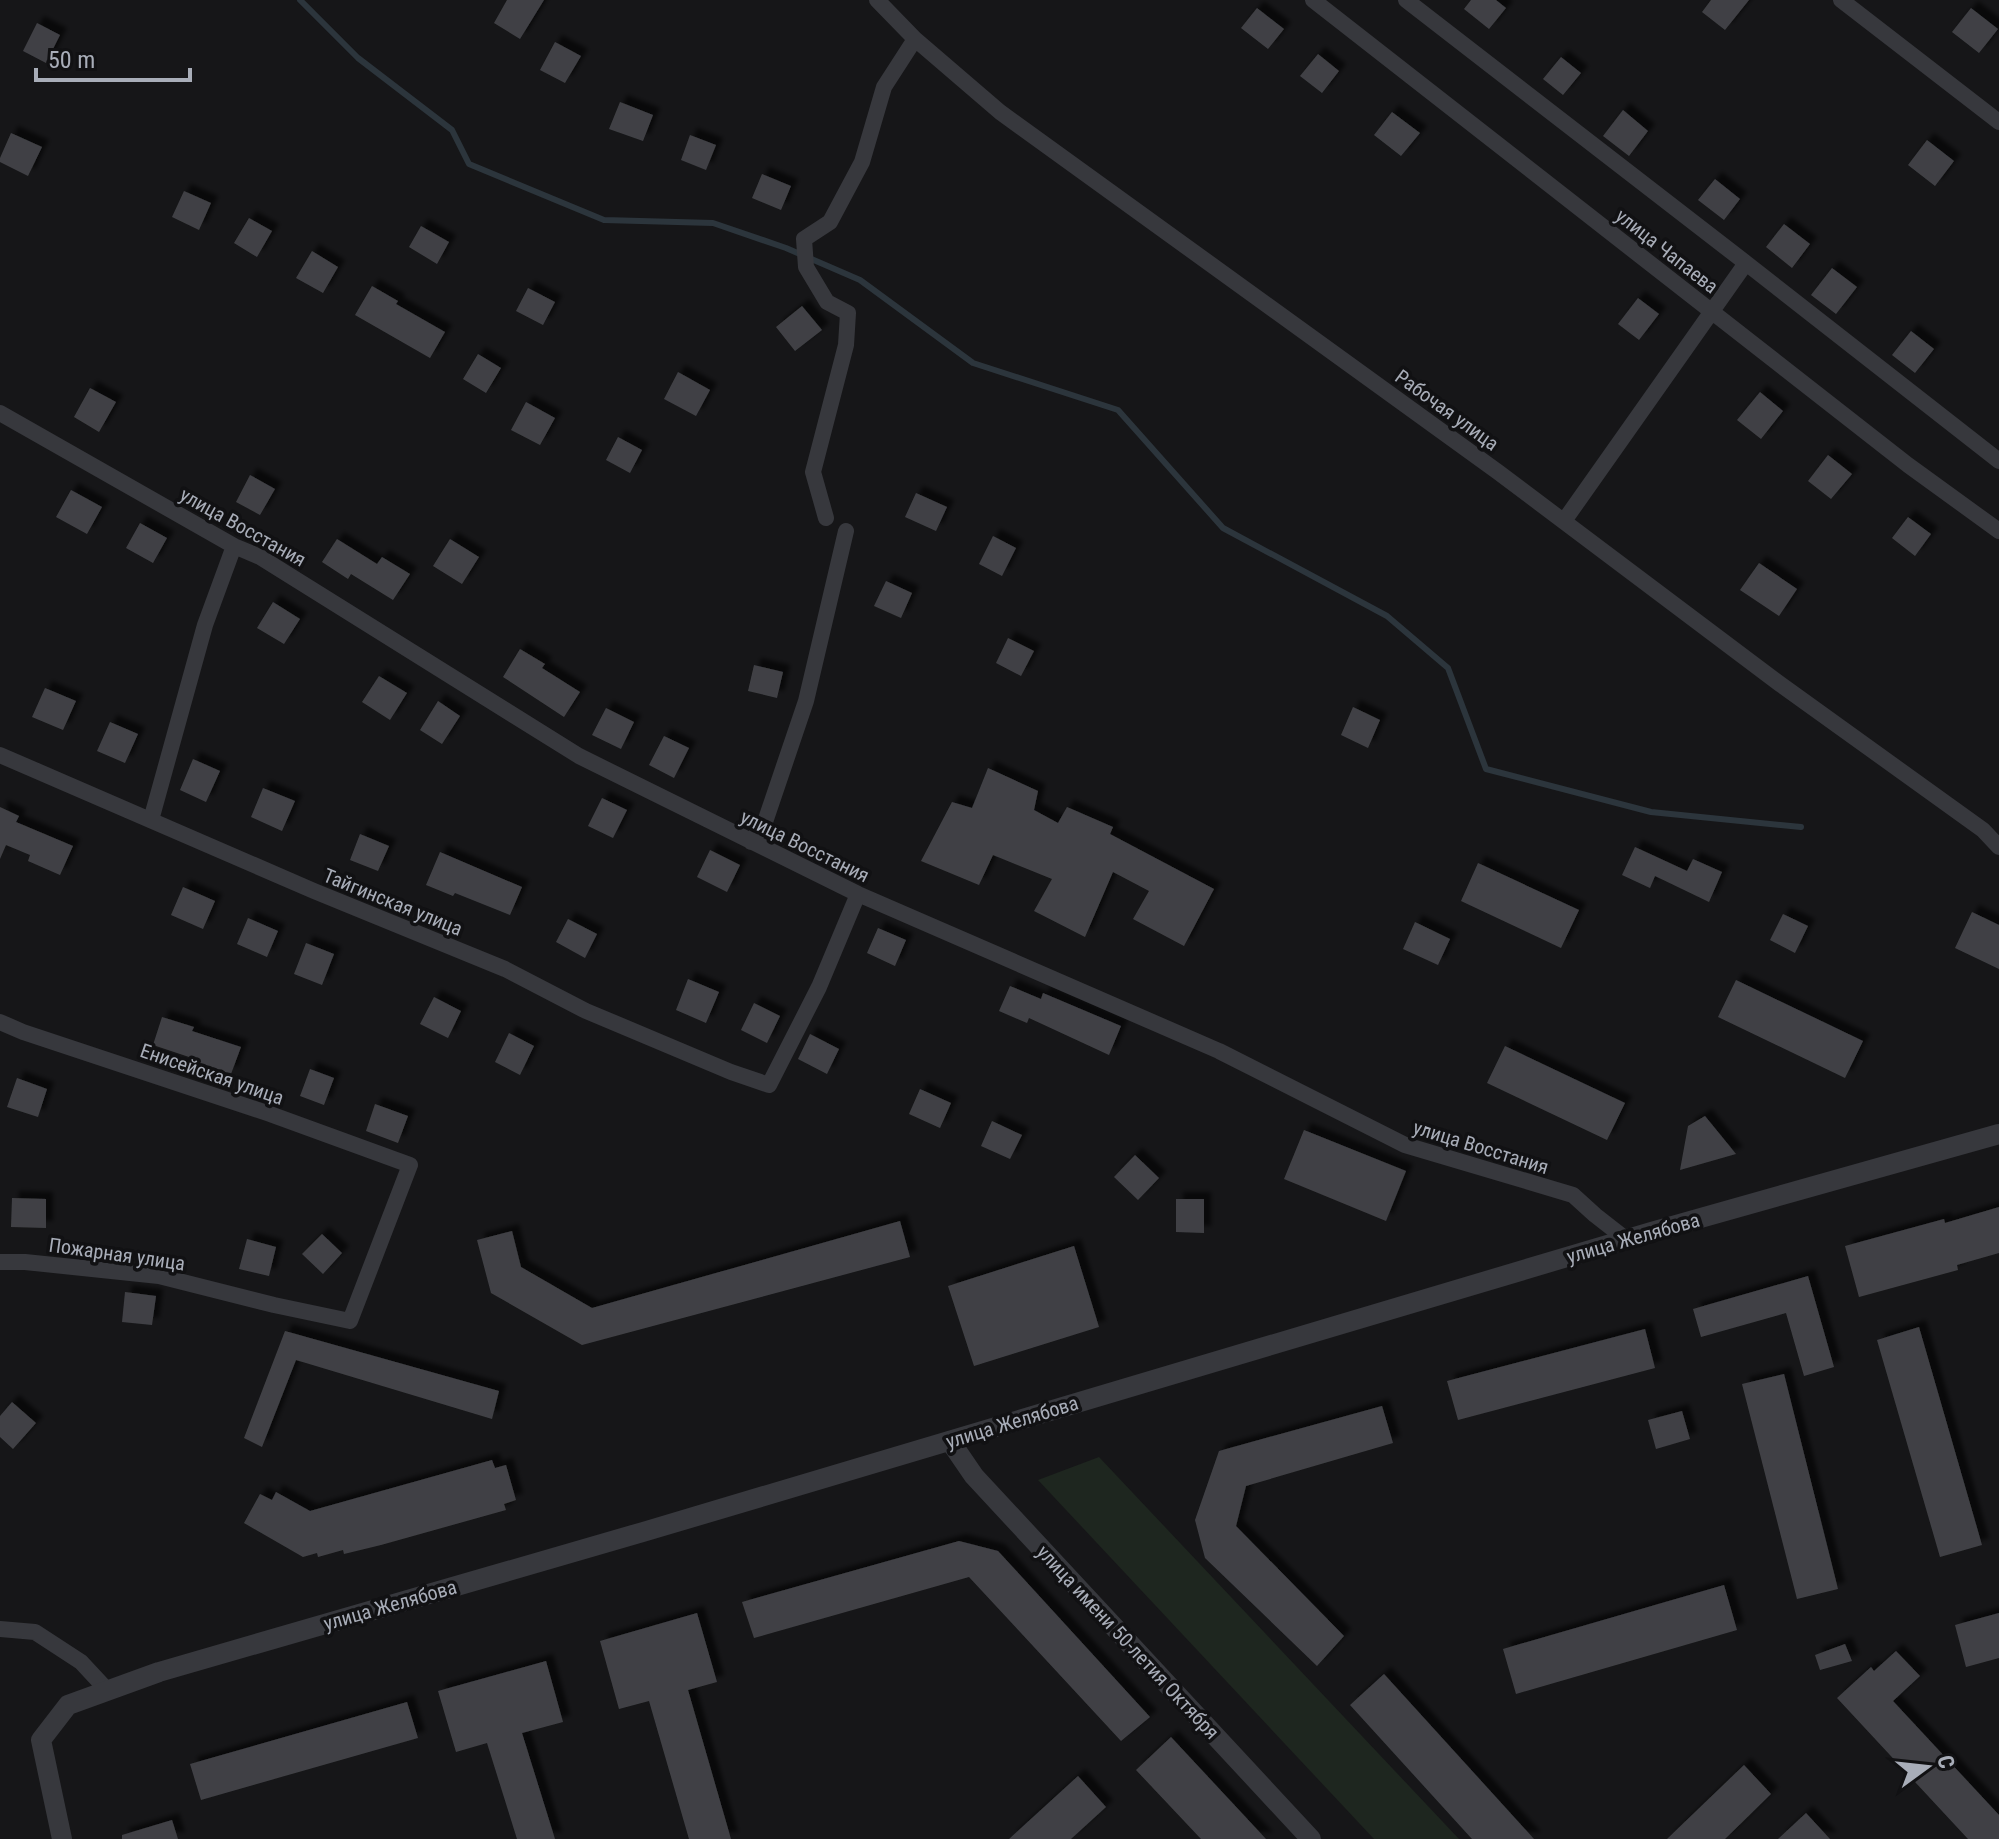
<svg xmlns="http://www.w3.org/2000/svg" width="1999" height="1839" font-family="'Roboto Condensed',sans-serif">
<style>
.green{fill:#1e261f}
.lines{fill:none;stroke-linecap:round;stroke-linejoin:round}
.stream{stroke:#2c353c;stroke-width:6}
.building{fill:#404145;filter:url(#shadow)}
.minor{stroke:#37383d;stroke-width:16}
.tertiary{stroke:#37383d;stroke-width:20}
.labels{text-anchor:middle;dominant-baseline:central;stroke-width:7;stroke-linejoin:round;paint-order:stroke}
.street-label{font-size:20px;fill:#a8adb8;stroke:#111113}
</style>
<defs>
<filter id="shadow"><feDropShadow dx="7" dy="-7" stdDeviation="2" flood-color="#0009"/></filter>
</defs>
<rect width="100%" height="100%" fill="#161618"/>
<path class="green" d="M1099,1457l360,382h-85l-336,-359z"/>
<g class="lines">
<path class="stream" d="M300,0l58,58 94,72 17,34 135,56 109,3 73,25 74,32 113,83 145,47 105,118 164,88 61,52 38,101 165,43 150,15"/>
</g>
<path class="building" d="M507,0h37l-24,39 -26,-16z
M1471,0h25l10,8 -17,21 -25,-20z
M1711,0h38l-24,30 -23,-18z
M1257,8l27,21 -16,20 -27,-21z
M1971,8l27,21 -19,24 -27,-21z
M37,23l23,12 -14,28 -23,-12z
M555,42l26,14 -16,27 -25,-13z
M1318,54l21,17 -17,22 -22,-17z
M1561,57l20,16 -18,22 -20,-16z
M620,102l33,13 -10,26 -34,-12z
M1623,110l25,21 -19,25 -26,-20z
M1392,112l28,21 -19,23 -27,-21z
M11,133l31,14 -14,29 -28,-14v-4z
M690,135l26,10 -10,25 -25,-10z
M1927,140l27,21 -19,25 -27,-21z
M762,174l29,12 -10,24 -29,-12z
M1715,179l25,20 -16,21 -26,-20z
M184,191l27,12 -12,27 -27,-13z
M249,218l23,13 -15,26 -23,-14z
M1784,224l26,20 -18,24 -26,-21z
M421,226l28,16 -12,22 -28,-17z
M312,251l26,16 -15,26 -27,-15z
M1832,268l25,19 -21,27 -25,-19z
M372,286l26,15 -2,3 49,28 -15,26 -75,-43z
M528,288l27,14 -12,23 -27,-14z
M1638,298l21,16 -20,26 -21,-16z
M802,306l20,24 -27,21 -19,-24z
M1911,331l23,18 -19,24 -23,-18z
M478,354l23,14 -15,25 -23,-14z
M678,372l32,18 -14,26 -32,-17z
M90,388l26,14 -17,30 -25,-15z
M1760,392l23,19 -22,28 -24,-19z
M526,402l29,16 -15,27 -29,-15z
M618,437l24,13 -12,23 -24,-13z
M1828,455l24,19 -21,25 -23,-18z
M250,475l25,14 -15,26 -24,-13z
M71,490l31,17 -15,27 -31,-17z
M916,493l31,14 -11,24 -31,-14z
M1908,517l23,17 -16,22 -23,-18z
M140,523l27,15 -14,25 -27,-15z
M993,536l23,12 -14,28 -23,-12z
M337,539l40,25 5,-7 28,17 -17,26 -42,-26 -3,5 -26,-17z
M450,539l29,18 -17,27 -29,-18z
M1759,563l38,26 -18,27 -39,-26z
M886,581l26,12 -11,25 -27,-12z
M273,602l27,17 -16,25 -27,-16z
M1008,638l26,13 -13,25 -25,-13z
M520,649l25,15 -3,4 38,24 -16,25 -61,-40z
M754,665l29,7 -6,26 -29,-7z
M379,676l28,17 -17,27 -28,-18z
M45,688l31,13 -13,29 -31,-13z
M438,701l22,15 -18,28 -22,-14z
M1353,707l27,13 -12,28 -27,-13z
M606,708l28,14 -13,27 -29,-14z
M110,722l28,12 -13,29 -28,-12z
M664,736l25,12 -15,30 -25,-13z
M193,759l27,12 -14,31 -26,-12z
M988,768l50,23 -4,19 24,13 9,-16 46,20 -3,7 104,55 -30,57 -51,-27 16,-28 -36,-19 -28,65 -51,-26 18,-32 -59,-24 -14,30 -58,-24 31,-59 20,6z
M263,788l32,13 -13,30 -31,-14z
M602,798l25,12 -14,28 -25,-12z
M0,807l19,9 -3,6 57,24 -13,29 -32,-14 2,-6 -24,-10 -6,14z
M360,834l29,12 -11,25 -28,-11z
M1635,847l52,24 6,-12 29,13 -13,30 -54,-26 -5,12 -28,-13z
M710,850l30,15 -13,27 -30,-15z
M440,852l82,35 -12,28 -55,-22 -2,3 -27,-11z
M1478,863l101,47 -18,38 -100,-47z
M183,887l32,14 -12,28 -32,-14z
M1972,912l27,13v44l-44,-21z
M1783,914l25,12 -13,27 -25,-13z
M248,918l30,13 -11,26 -30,-13z
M568,919l29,15 -12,24 -29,-16z
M1415,922l35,17 -12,26 -35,-16z
M878,928l28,12 -11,26 -28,-13z
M306,943l28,11 -12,31 -28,-11z
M688,979l31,13 -13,31 -30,-13z
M1736,980l127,61 -18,37 -127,-61z
M1010,986l31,13 2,-6 78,33 -12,29 -80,-37 -2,5 -28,-12z
M434,997l27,14 -13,27 -28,-14z
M754,1003l26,13 -13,27 -26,-13z
M162,1017l32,10 -2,4 49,16 -10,27 -31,-11 1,-2 -48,-16z
M509,1033l25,13 -14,29 -25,-13z
M810,1034l29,15 -12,25 -29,-15z
M1505,1046l120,57 -18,37 -120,-57z
M310,1069l24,9 -10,27 -24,-9z
M17,1078l30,11 -9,28 -31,-10z
M920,1089l31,14 -11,25 -31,-14z
M375,1104l33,12 -10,27 -32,-12z
M1705,1116l31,38 -56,16 8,-44z
M992,1121l30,14 -12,24 -29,-13z
M1304,1130l102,41 -20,50 -102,-42z
M1135,1155l24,23 -21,22 -24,-23z
M12,1198l34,1v29l-35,-1z
M1176,1199h28v34l-28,-1z
M1999,1207v46l-42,12 1,5 -99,27 -14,-51 99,-27 1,4z
M900,1221l10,36 -328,88 -91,-52 -14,-53 35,-9 9,36 71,41z
M322,1234l20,19 -19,21 -21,-20z
M247,1239l29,8 -7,29 -30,-7z
M1074,1246l25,81 -125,39 -26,-80z
M1808,1276l26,91 -30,9 -18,-63 -85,24 -8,-28z
M125,1292l31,4 -4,29 -30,-3z
M1919,1327l63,218 -42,12 -63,-217z
M1645,1329l10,39 -197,52 -11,-39z
M285,1331l214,60 -7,28 -196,-59 -34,87 -18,-9z
M1784,1374l54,215 -41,10 -55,-215z
M12,1402l24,21 -23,26 -13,-12v-21z
M1382,1406l11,37 -147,43 -10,40 108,110 -27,30 -112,-108 -10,-38 24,-69z
M1682,1411l8,28 -34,10 -8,-29z
M492,1460l3,8 11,-3 10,35 -12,4 2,6 -125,35 -37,9 -1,-4 -25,7 -1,-4 -14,4 -59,-34 16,-29 12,6 4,-8 34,19z
M959,1541l39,10 152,166 -29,24 -152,-164 -215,61 -12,-36z
M1724,1585l13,45 -221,64 -13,-45z
M697,1613l20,69 -29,8 43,149h-42l-40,-138 -30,8 -19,-68z
M1999,1613v45l-33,9 -11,-42z
M1845,1644l7,17 -32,9 -5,-15z
M1896,1651l24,25 -27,25 106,114v24h-31l-131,-141 34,-31 3,4z
M546,1661l17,61 -41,11 33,106h-38l-30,-96 -31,9 -18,-61z
M1384,1674l150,165h-62l-122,-134z
M407,1702l11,36 -217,62 -11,-36z
M1171,1737l95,102h-65l-65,-69z
M1744,1765l27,29 -46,45h-58z
M1078,1776l28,31 -35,32h-62z
M1806,1813l24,26h-52z
M172,1820l6,19h-56v-4z"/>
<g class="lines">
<path class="minor" d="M877,0l38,39 85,73 498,360 282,212 203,146 16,17
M1313,0l595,465 91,66
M1406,0l340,263 253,198
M1841,0l158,122
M0,413l234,133 26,11 319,199 279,138 361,157 186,94 168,50 22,20 32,25
M826,518l-13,-46 33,-127 2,-32 -21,-11 -21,-35 -2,-28 26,-17 32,-60 22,-75 31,-48
M1564,521l182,-258
M0,755l314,136 191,78 81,42 145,61 38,13 50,-98 39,-93
M151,820l54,-195 29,-79
M751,842l14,-20 41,-121 40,-170
M0,1022l23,10 247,82 140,51 -60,156 -76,-16 -115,-29 -134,-14h-25
M0,1629l35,3 46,30 27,29"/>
<path class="tertiary" d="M950,1441l24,35 337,363
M62,1839l-21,-99 27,-35 91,-33 484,-140 1008,-300 348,-98"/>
</g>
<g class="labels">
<g class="street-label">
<text transform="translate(1667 251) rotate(38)">улица Чапаева</text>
<text transform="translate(1447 410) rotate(36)">Рабочая улица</text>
<text transform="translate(243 527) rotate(29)">улица Восстания</text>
<text transform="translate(805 846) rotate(26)">улица Восстания</text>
<text transform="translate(393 902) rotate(22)">Тайгинская улица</text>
<text transform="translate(212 1074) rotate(19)">Енисейская улица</text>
<text transform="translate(1481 1147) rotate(17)">улица Восстания</text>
<text transform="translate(1633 1238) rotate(-16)">улица Желябова</text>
<text transform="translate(117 1254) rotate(8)">Пожарная улица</text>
<text transform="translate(1012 1422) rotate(-17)">улица Желябова</text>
<text transform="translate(390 1605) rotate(-16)">улица Желябова</text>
<text transform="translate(1128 1642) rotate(47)">улица имени 50-летия Октября</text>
</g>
</g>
<g transform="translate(1927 1767) rotate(75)" stroke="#111113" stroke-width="6" paint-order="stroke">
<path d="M0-6L14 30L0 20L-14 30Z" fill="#a8adb8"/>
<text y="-12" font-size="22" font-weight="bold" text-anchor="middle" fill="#a8adb8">С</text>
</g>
<path d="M36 68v12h154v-12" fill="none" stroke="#a8adb8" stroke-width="4"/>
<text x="48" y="68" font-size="24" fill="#a8adb8" stroke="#111113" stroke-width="6" paint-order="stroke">50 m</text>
</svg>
